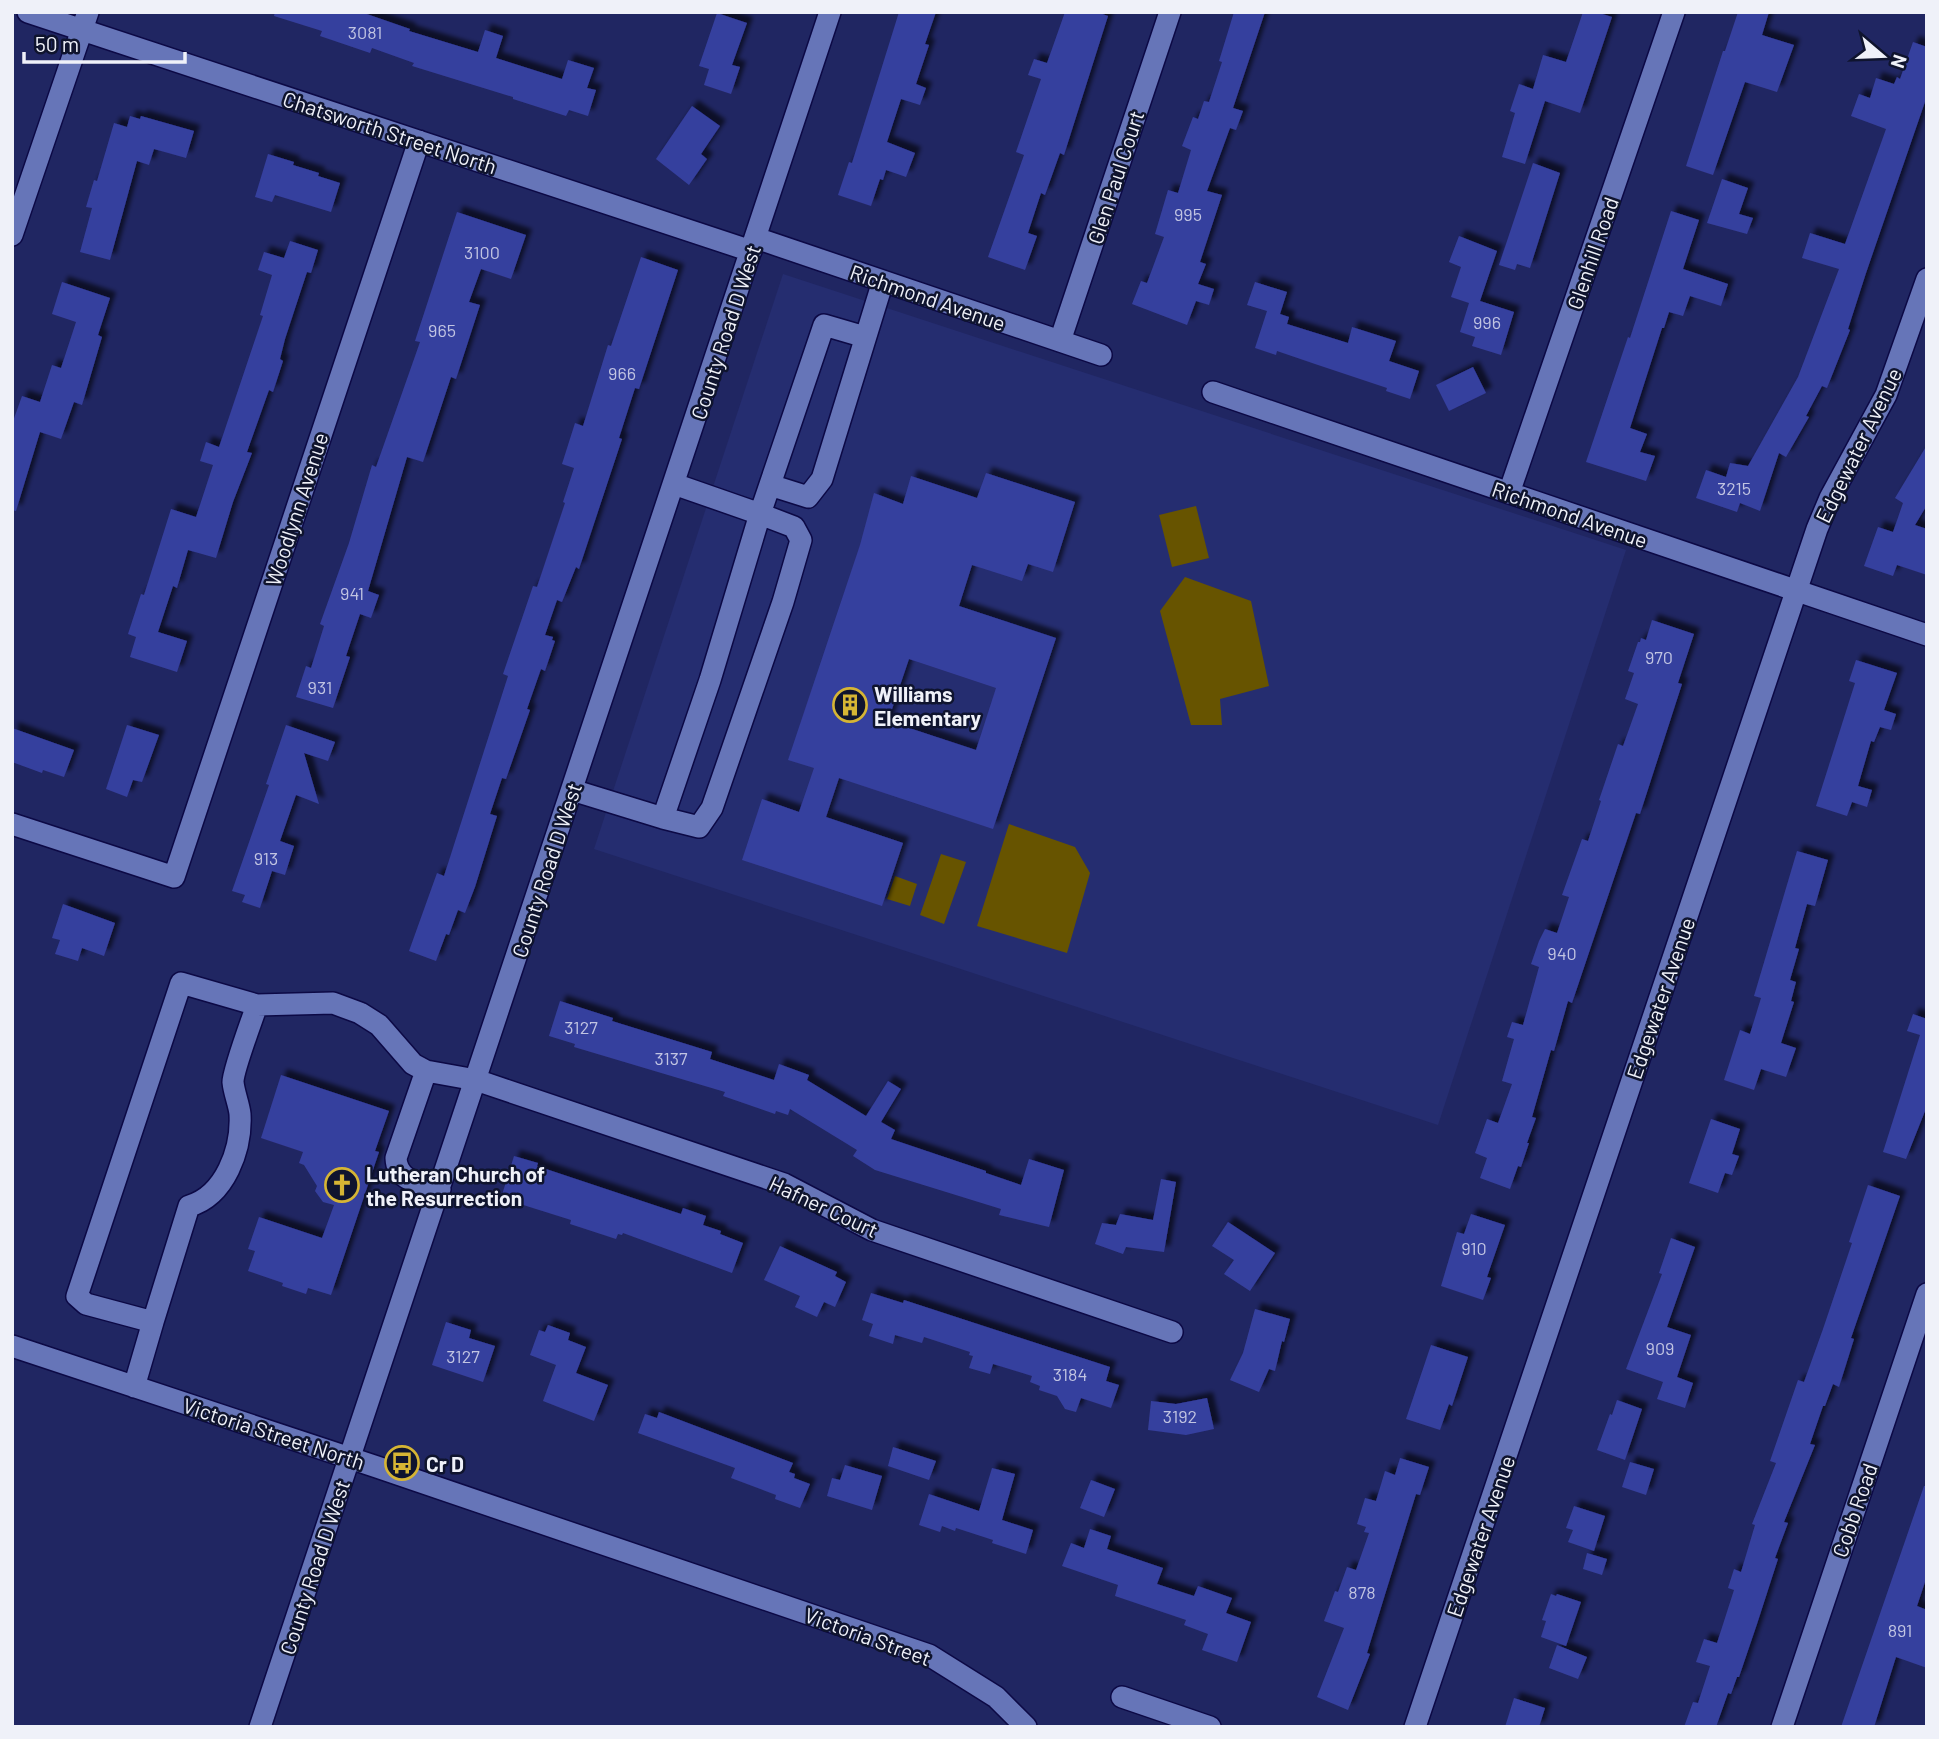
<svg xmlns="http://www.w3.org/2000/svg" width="1939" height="1739" font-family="Barlow,sans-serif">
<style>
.built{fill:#252d70}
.green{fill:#675400}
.building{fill:#363f9e;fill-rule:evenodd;filter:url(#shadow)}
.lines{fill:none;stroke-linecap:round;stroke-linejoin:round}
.minor-casing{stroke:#0c0945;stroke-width:24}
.minor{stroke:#6675b8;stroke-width:21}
.labels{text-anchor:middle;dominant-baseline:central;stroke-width:5;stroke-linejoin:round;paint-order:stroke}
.number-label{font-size:18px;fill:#c1c4e2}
.street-label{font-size:21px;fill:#eff1f9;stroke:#0f142e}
.poi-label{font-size:21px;font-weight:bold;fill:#eff1f9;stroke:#0f142e;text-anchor:start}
</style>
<defs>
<filter id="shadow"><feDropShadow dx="6" dy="-6" stdDeviation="2" flood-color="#0009"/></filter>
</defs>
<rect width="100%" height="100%" fill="#202662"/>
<path class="built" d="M783,274l843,276 -188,575 -844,-276z"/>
<path class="green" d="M1196,506l13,52 -37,9 -13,-52z
M1185,577l66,24 18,85 -49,13 2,26h-31l-31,-114z
M1009,824l66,23 15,26 -23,80 -90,-27z
M941,854l25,8 -22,62 -24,-9z
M895,876l22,8 -7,22 -23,-7z"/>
<path class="building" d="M275,12h86l49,17 -1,2 69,21 7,-22 18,6 -7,22 66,21 6,-19 26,8 -7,20 9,2 -8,26 -19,-6 -3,6 -53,-17v-2l-101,-31 2,-3 -42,-15 -2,5 -50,-17 2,-5 -48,-15z
M899,12h37l-11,32 4,1 -13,39 10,4 -6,17 -19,-6 -14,43 28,11 -9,24 -20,-7 -3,10 -3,-1 -9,27 -33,-11 11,-33 3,1z
M1065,12h32l11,4 -44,139 -4,-2 -15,42 -4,-2 -13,40 9,3 -12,34 -37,-13 36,-102 -8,-3 25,-73 -13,-4 6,-16 13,4z
M1234,12h31l-32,96 10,3 -7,19 -6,-2 -23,63 15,4 -22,67 6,2 -8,20 16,5 -5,16 -13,-4 -9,24 -55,-21 9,-23 6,2 17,-46 -9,-3 13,-44 10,3 13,-43 -9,-4 11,-29 5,2 6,-18 5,1 13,-40 -3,-1z
M1583,12h13l16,5 -32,96 -35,-12 -20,63 -23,-7 13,-44 -5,-2 9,-27 14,5 10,-34 23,7z
M1738,12h31l-7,23 32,10 -17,47 -32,-10 -32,93 -27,-9 37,-115h2z
M717,13l30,10 -15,42 8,2 -9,27 -27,-9 5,-16 -10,-3z
M1913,42l14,5v49l-61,177 -18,56 2,1 -23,58 -5,-2 -16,30 3,1 -23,40 -7,-4 -19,58 -20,-8 -3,9 -41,-14 10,-28 20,7 4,-14 18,3 50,-89 41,-108 -37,-11 8,-25 35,11 41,-115 -35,-13 8,-22 11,4 6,-20 18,6 3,-7 3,2z
M692,106l28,20 -19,28 6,5 -18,26 -33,-26z
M130,116l10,3 1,-3 53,15 -8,27 -32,-9 -5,16 -12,-4 -27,99 -30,-8 12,-44 -6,-1 8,-27 3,1 17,-58 13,4z
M268,154l26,8 -1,3 26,8 -1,3 22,7 -9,29 -56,-17 -3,7 -17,-5z
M1533,163l27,10 -30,95 -13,-4 -2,6 -16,-5z
M1722,179l26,9 -9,26 14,4 -6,16 -40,-11z
M1671,211l28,9 -16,49 45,15 -7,22 -31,-10 -7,20 -14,-4 -5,16h-2l-32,100 17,6 -7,18 15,4 -9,25 -60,-19 42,-125 2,1z
M457,212l69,23 -15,44 -30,-10 -12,33 11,3 -24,74 -5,-2 -28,85 -16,-5 -39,134 11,4 -8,23 -11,-4 -14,42 4,1 -17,51 -37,-11 10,-31 5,2 13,-42 -4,-2 29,-81 23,-78 4,2 44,-125 -5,-1z
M1459,236l38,15 -17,50 34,11 -13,43 -29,-9 3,-9 -15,-5 9,-29 -18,-6 10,-30 -12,-5z
M290,241l28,9 -7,23 -4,-1 -22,67 -5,20 3,2 -10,31 -4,-2 -22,62 5,1 -19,49 -17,56 -28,-8 -11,38 -4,-2 -15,46 29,9 -10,31 -47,-15 6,-20 -8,-3 13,-40 3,1 27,-86 25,8 17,-52 -13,-4 6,-19 13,5 44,-131 -3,-1 12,-40 -14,-5 6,-18 20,6z
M641,257l37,13 -39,119 -4,-1 -16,50 3,1 -43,130 -3,-2 -14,35 -5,-2 -12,35 8,2 -1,3 3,1 -10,30 -4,-2 -14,40 3,1 -24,69 -4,-1 -12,36 7,2 -22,71 -10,26 -7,-3 -9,25 -3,-1 -10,27 -27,-10 28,-78 7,3 64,-200 -5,-2 30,-88 4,1 28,-84 -2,-1 11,-34 -12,-4 13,-41 8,3 25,-81 3,1z
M62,282l48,16 -12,37 4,2 -20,68 -8,-3 -13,37 -21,-7 -24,79 -4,-1v-86l10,-28 18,6 12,-37 9,3 15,-46 -24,-8z
M1255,282l32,10 -7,22 9,3 -2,7 61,19 4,-16 44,14 -7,20 30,10 -9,28 -24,-8 1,-3 -72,-24 -38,-13 -1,4 -21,-7 12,-37 -20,-6z
M1473,367l13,26 -37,18 -13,-26z
M1927,445v60l-12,20 12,4v46l-30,-10 -4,11 -29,-10 14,-39 15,5 10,-29 -8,-5z
M986,473l89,29 -22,70 -25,-8 -6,17 -50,-16 -13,41 97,32 -63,191 -154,-51 -13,39 77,26 -21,63 -140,-46 20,-61 37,13 15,-44 -26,-8 72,-215 14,-52 29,11 8,-28 66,22zM909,659l87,29 -20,62 -88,-29z
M1652,620l42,14 -16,49 4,1 -42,130 -4,-1 -64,190 -4,-2 -14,50 -3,-1 -19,67 4,1 -9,25h2l-8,24 -3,-1 -8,23 -30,-11 7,-20 -12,-5 12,-34 11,4 14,-39 -10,-3 12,-42 -7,-2 5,-15 11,3 16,-58 -8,-3 8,-23 6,-12 12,4 12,-36 -7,-2 20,-56 6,2 13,-40 -2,-1 19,-56 5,2 15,-42 -13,-5 9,-26 -6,-2 10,-29h2l1,-4 5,2z
M1856,660l41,13 -13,37 12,4 -5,16 -11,-3 -6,15 -3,-1 -13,45 14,4 -5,17 -15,-5 -5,14 -31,-10 39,-123 -6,-2z
M127,725l32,10 -17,47 -9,-2 -6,17 -21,-8z
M286,725l49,17 -7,19 -24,-8 15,51 -23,-9 -16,46 14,5 -9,29 -13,-4 -12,37 -18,-6 3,-7 -13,-4 37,-106 -3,-1z
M12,728l62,22 -10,27 -21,-7 -1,3 -30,-11z
M1797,851l31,9 -13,46 -8,-2 -12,44 4,1 -9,31 6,2 -5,19 3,1 -13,41 15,5 -10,29 -25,-8 -7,21 -30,-10 16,-50 10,4 11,-36 -7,-2z
M63,904l52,19 -11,33 -22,-8 -4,13 -23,-7 5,-14 -8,-2z
M560,1001l53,17 -1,3 100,31 -2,7 64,21 5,-16 30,11 -2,5 59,36 22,-35 13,8 -20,33 14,8 -4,9 95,32v2l35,12 8,-26 35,11 -15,57 -50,-12 2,-6 -126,-39 -22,-14 4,-6 -67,-41 -2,6 -12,-4 -1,3 -52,-18 2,-4 -151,-45 1,-3 -26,-8z
M1913,1014l14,5v87l-21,53 -23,-7 37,-117 -13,-4z
M281,1075l108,36 -14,40 4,1 -48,143 -23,-7 -2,6 -24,-8 1,-3 -35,-12 7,-20 -7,-2 11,-32 63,21 12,-33 -11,-3 -8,-11 2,-5 -13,-21 -5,-2 4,-11 -42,-14z
M1711,1119l29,10 -8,25 7,2 -7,19 -7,-2 -7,20 -29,-10z
M514,1156l24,7 -1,3 144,48 2,-6 23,8 -3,9 18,6 -1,3 23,9 -11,30 -109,-40 -1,2 -4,-1 -2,5 -46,-15 1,-4 -70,-22z
M1161,1179l15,3 -12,70 -38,-5 -3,7 -28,-10 7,-21 14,2 4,-11 33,6z
M1868,1185l32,11 -49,142 3,1 -15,48 -6,-3 -8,22h-2l-13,38 5,1 -31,77 4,1 -13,35 3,1 -21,65 -18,53h-2l-6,17 -3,-1 -12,34h-32l9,-25 5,1 12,-37 -14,-4 8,-23 13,4 17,-53 -6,-2 6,-19 7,3 14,-47 -3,-1 24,-61 -6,-2 28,-81 6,2 19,-53 29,-86 -3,-1z
M1471,1214l34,11 -18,52 4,1 -8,22 -42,-14 16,-54 7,2z
M1228,1222l47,31 -25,38 -26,-17 10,-14 -22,-14z
M1671,1238l24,9 -28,80 24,8 -14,42 16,6 -8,25 -28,-9 6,-17 -37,-13 36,-95 -3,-1z
M780,1246l57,26 -2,4 11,6 -11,25 -11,-5 -7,15 -22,-10 5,-11 -36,-16z
M871,1293l32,10 1,-3 206,67 -4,14 13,4 -8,23 -30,-10 -5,14 -11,-3 -8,-13 -18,-6 1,-4 -10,-4 2,-6 -39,-12 -3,10 -21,-6 4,-12 -4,-1 1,-3 -46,-15 -2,6 -27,-8 -2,9 -24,-8 4,-12 -11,-4z
M1255,1309l35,10 -6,23 -2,-1 -7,30 -6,-2 -10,23 -29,-12 13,-27z
M446,1322l25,8 -2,8 26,8 -12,36 -51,-17z
M548,1325l22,8 -2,7 18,7 -10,26 32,12 -14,36 -51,-20 13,-36 -26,-10 9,-25 6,2z
M1431,1345l37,12 -16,49 -3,-2 -9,26 -34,-11z
M1207,1398l7,31 -28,6 -38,-5 3,-29 25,3z
M1617,1400l25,9 -17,51 -28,-10 13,-36 2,1z
M659,1412l134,51 -4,9 6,2 -1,4 16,6 -10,24 -25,-9 1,-4 -45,-17 4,-10 -97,-35 7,-19 12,4z
M893,1447l43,14 -7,19 -41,-14z
M1400,1458l29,9 -9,28 -4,-1 -49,159 3,1 -22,56 -31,-13 27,-69 -20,-7 11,-30 3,1 9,-25 9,3 13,-37 -5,-1 2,-5 -9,-3 8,-26 11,3 9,-30 10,4z
M1630,1462l24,7 -8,26 -24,-8z
M845,1465l37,11 -10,34 -45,-14 5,-18 8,2z
M992,1468l23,6 -13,46 31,10 -7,24 -34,-11 1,-3 -37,-12 -1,3 -13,-5 -2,6 -21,-7 10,-31 50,17z
M1091,1480l24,9 -11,28 -24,-9z
M1924,1486h3v90l-10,30 10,4v58l-31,-11 -22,70h-33z
M1574,1506l31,10 -11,35 -26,-9 5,-12 -7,-2z
M1090,1529l21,7 -4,13 56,19 -6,16 37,12 4,-10 34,12 -6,15 25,9 -14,40 -35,-12 6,-16 -24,-9 2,-5 -71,-24 3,-11 -56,-19 9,-23 13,5z
M1587,1553l20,6 -5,16 -19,-6z
M1551,1594l5,2 1,-2 24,8 -15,44 -25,-9 5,-16 -4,-1z
M1557,1645l30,12 -9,22 -29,-11z
M1514,1698l31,10 -6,19h-34z"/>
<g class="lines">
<g class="minor-casing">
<path id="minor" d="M28,12l723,239
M12,235l76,-223
M756,238l345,117
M1060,341l110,-329
M1213,392l714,243
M674,484l86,30 64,-189 41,12
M770,485l38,12 14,-18 61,-198
M1509,493l165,-481
M572,790l91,28 47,-138 50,-166 34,13 7,13 -18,62 -71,206 -13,19 -36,-9
M12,824l162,53 245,-736
M426,1071l-30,87c1,24 24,25 44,31
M153,1322l36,-116c36,-10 53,-57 51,-92 -1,-10 -6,-21 -7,-32 0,-12 19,-62 24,-77
M12,1346l365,121 552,188 67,42 30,30
M134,1387l19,-65 -67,-18 -9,-8 104,-313 76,22 76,-2 27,10 19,12 34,39 13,7 50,9 308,104 88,46 300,102
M1122,1697l88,30
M260,1727l570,-1715
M1415,1727l402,-1198 13,-31 56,-103 41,-116
M1782,1727l145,-433"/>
</g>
<use href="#minor" class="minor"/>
</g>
<defs>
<g id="building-ring" transform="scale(1.75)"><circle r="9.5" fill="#0f142e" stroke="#d6b534" stroke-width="1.5"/><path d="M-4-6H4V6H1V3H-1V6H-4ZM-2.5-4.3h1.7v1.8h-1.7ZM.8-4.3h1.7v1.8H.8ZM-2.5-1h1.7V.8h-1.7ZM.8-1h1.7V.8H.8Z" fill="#d6b534"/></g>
<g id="church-ring" transform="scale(1.75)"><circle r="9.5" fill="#0f142e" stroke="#d6b534" stroke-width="1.5"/><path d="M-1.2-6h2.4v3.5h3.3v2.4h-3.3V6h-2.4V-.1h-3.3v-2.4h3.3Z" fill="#d6b534"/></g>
<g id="bus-ring" transform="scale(1.75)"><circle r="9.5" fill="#0f142e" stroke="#d6b534" stroke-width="1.5"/><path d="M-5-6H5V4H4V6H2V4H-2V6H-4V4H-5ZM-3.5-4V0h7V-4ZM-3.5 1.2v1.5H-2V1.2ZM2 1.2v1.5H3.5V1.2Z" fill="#d6b534"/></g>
</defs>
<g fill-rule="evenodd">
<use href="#building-ring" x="850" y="705"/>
<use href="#church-ring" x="342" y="1185"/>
<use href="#bus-ring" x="402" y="1463"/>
</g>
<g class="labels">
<g class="number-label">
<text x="365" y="32">3081</text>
<text x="1188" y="214">995</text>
<text x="482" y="252">3100</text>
<text x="1487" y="322">996</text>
<text x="442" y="330">965</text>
<text x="622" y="373">966</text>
<text x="1734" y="488">3215</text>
<text x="352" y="593">941</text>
<text x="1659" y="657">970</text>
<text x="320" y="687">931</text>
<text x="266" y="858">913</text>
<text x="1562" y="953">940</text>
<text x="581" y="1027">3127</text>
<text x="671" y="1058">3137</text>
<text x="1474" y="1248">910</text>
<text x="1660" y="1348">909</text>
<text x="463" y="1356">3127</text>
<text x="1070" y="1374">3184</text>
<text x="1180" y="1416">3192</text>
<text x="1362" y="1592">878</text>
<text x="1900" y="1630">891</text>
</g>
<g class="street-label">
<text transform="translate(390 132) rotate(18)">Chatsworth Street North</text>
<text transform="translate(1115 177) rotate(-72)">Glen Paul Court</text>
<text transform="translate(1592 253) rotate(-71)">Glenhill Road</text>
<text transform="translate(928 297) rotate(19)">Richmond Avenue</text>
<text transform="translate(725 332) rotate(-72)">County Road D West</text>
<text transform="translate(1858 445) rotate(-64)">Edgewater Avenue</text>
<text transform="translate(296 509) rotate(-72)">Woodlynn Avenue</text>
<text transform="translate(1570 514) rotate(19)">Richmond Avenue</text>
<text transform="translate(546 870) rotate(-72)">County Road D West</text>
<text transform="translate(1660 998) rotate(-71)">Edgewater Avenue</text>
<text transform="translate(824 1206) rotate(25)">Hafner Court</text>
<text transform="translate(274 1433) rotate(18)">Victoria Street North</text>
<text transform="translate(1854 1510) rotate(-71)">Cobb Road</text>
<text transform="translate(1480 1536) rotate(-71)">Edgewater Avenue</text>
<text transform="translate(314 1567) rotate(-72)">County Road D West</text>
<text transform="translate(868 1636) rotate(20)">Victoria Street</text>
</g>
<g class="poi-label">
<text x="874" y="693">Williams<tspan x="874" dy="24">Elementary</tspan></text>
<text x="366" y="1173">Lutheran Church of<tspan x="366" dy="24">the Resurrection</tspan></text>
<text x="426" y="1463">Cr D</text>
</g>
</g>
<rect width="1939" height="1739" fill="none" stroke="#eff1f9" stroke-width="28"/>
<g transform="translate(1883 56) rotate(109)" stroke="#0f142e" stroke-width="5" paint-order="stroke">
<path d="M0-5L12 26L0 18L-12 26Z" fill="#eff1f9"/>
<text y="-10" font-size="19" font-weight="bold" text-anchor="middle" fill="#eff1f9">N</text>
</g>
<path d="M24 52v10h161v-10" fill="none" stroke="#eff1f9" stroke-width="3.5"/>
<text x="35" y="52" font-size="21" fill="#eff1f9" stroke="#0f142e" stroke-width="5" paint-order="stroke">50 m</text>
</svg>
